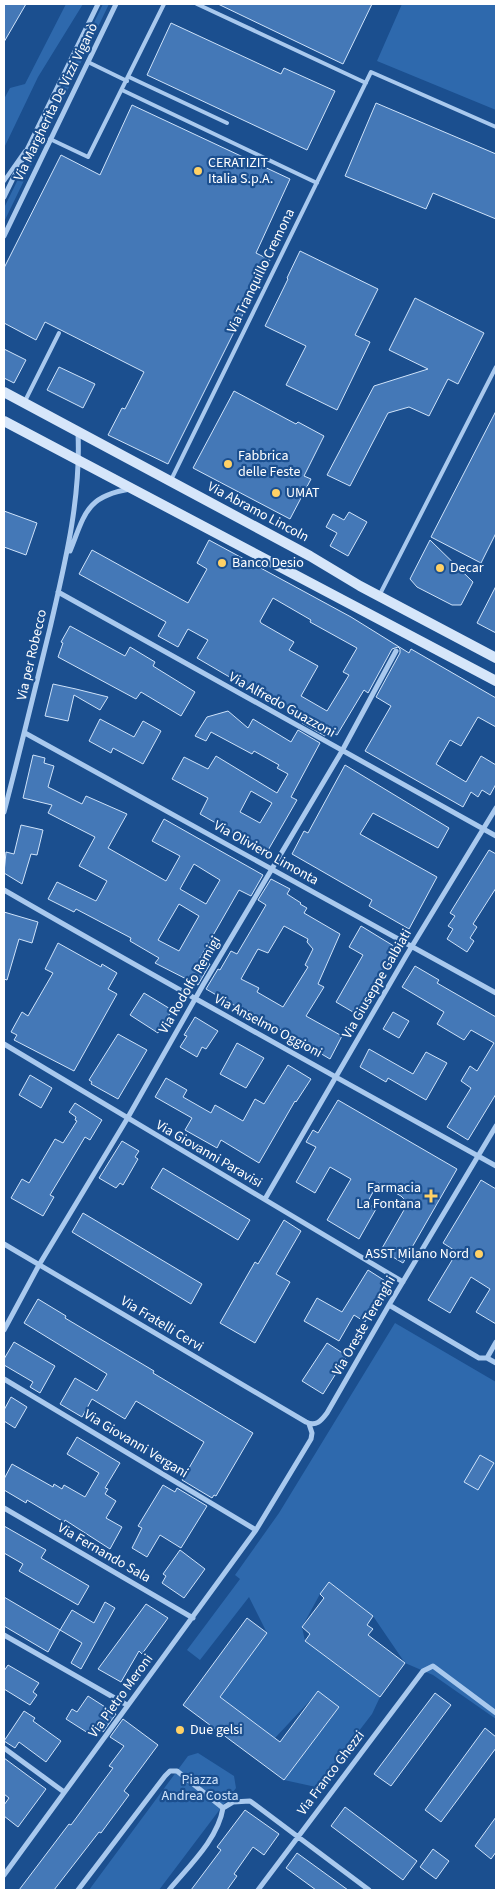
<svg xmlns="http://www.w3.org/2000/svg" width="500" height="1894" font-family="'Source Sans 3',sans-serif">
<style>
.green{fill:#2e69ad}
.building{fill:#4478b7;stroke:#cfe3fa;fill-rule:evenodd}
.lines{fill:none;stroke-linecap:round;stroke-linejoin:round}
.lane{stroke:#a9c9ee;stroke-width:4}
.street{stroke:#a9c9ee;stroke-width:5}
.secondary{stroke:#d6e6fa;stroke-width:10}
.poi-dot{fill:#ffd166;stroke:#1b4f8f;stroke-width:2}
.labels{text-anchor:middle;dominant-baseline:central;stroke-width:4.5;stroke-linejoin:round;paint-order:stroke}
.street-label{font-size:14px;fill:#fff;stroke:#1b4f8f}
.poi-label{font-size:14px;fill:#fff;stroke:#1b4f8f;text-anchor:start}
.park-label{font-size:14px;fill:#cfe3fa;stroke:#1b4f8f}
</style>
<rect width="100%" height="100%" fill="#1b4f8f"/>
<path class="green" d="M66,4h17l-45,73 -34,71v-49l6,-11 15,-4z
M103,4h6l-105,218v-14z
M402,4h94v106l-119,-49z
M395,1323l101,59v337l-63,-44 -28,-12 -32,-47 -44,-34 -9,12 -18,33 3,14 75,56 -8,17 -56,73 -32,-7 55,-73 -21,-15 -43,46 -55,-41 47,-64 -18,-36 -49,63 -13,-10 53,-71 -5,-4 44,-62z
M198,1753l36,23 2,12 -77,102h-70l99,-134z"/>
<path class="building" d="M4,4h22l-22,38z
M218,4h154l-29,60z
M171,23l110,51 3,-6 51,23 -28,59 -160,-75z
M376,103l120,51v65l-63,-26 -7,16 -81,-33z
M132,105l158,74 -34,74 14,7 -102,204 -60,-29 14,-27 3,1 19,-37 -99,-50 -9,18 -32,-17v-55l57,-113 39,20z
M300,251l78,38 -23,46 15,7 -33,68 -51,-25 20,-39 -41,-20 23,-47 -1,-1z
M415,298l69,35 -26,51 -10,-5 -19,37 -20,-9 -21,6 -38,73 -23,-11 47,-89 54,-17 -39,-19z
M4,349l22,11 -12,23 -10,-5z
M59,367l36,17 -12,24 -36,-18z
M234,391l62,33 2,-2 26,14 -20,40 7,3 -21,40 -97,-51z
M496,411v122l-15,30 -50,-26z
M4,511l33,12 -11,32 -22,-8z
M349,512l18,10 -19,34 -18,-10 7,-13 -11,-6 7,-13 11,6z
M209,540l142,77 58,36 2,-4 85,49v29l-18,-10 -17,29 -11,-6 -14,24 30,18 15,-26 15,9v19l-6,11 -8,-5 -4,7 -7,-5 -8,15 -98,-56 26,-45 -15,-9 24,-44v-4l-2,-2 -6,2 -24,44 -4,-3 -27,45 -9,-5 -3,6 -23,-13 3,-6 -72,-38 -36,-21 11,-18 -20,-11 -10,18 -20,-11 8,-14 -87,-48 13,-24 96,53 19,-34 -10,-6zM273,598l38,22 -1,2 47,26 -14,24 6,3 -22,36 -26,-15 17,-30 -29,-16 5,-8 -33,-19 -1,-2z
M430,540l43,42 -12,23h-9l-35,-18 -7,-8z
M496,586v47l-19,-10z
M70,626l55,30 5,-9 25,15 -2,4 42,26 -14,24 -40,-24 -5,7 -78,-42 5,-14 -2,-1z
M53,684l23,5 32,8 -8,13 -26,-15 -6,26 -23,-5z
M228,711l20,17 5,-9 38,23 7,-12 22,13 -29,54 6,3 -30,52 -67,-38 8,-16 -36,-19 12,-22 24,12 8,-13 61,37 11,-19 -11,-6 2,-3 -25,-14 -2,3 -41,-22 -5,9 -11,-5 12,-19zM251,791l21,12 -12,20 -20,-11z
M100,719l34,18 9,-16 18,10 -18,33 -30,-16 -2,5 -22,-12z
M33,755l12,3 -1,5 10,3 -6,21 34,17 4,-8 41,18 -19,34 58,33 14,-25 -28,-15 12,-22 99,56 -12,21 -12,-6 -39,68 10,6 -12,21 -43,-22 4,-5 -29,-17 1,-3 -55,-29 -2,3 -26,-13 9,-17 39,19 11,-20 -28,-15 16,-29 -47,-24 4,-8 -29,-7zM194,864l26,16 -14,24 -26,-15zM179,904l20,12 -20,35 -21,-11z
M345,765l104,63 -11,20 -65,-35 -13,21 77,43 -28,52 -40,-23 3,-6 -80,-46 12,-23 4,2z
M21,825l22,5 -6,25 -6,-1 -9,30 -18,-11 2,-21 8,2z
M489,850l7,4v34l-23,36 4,3 -7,11 4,3 -7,11 -20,-13 6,-10 -5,-3 7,-10 -5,-3z
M271,879l19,10 -3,5 14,9 -1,1 7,4 -3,5 36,21 -22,50 6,3 -18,29 36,20 -12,23 -83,-49 -1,2 -40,-23 12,-20 2,1 11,-19 6,3 29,-49 -8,-5zM284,926l24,13 -1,3 6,7 -8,16 3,2 -25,40 -26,-15 2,-4 -18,-9 17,-30 10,4z
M4,912l34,10 -6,21 -13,-4 -12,41 -3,-1z
M361,926l36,22 -39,67 -22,-13 27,-47 -14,-8z
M58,943l43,24 1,-3 15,9 -9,16 9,5 -43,77 -60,-31 3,-5 -6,-3 11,-20 6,4 25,-43 -8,-4z
M415,966l24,14 -2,3 59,34v77l-28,46 -21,-13 24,-39 -10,-7 9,-15 7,5 17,-28 -23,-13 -7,10 -27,-16 7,-12 -42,-25z
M144,993l28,17 -14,23 -28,-18z
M393,1012l16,9 -10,17 -16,-9z
M195,1017l23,14 -12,18 -4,-2 -5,10 -17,-10 7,-11 -3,-1z
M118,1034l29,16 -29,49 -27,-15 1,-2 -3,-2z
M237,1043l27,15 -18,30 -26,-14z
M369,1049l44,25 13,-22 21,11 -21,37 -38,-22 -2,4 -26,-15z
M288,1065l23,14 -15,23 -1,-1 -36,62 -38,-23 -4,8 -32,-18 7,-12 -37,-21 11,-19 21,12 -4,7 28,16 4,-8 28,16 12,-22 9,5z
M30,1075l22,13 -11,20 -22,-13z
M338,1100l119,69 -54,94 -22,-13 27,-47 -7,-7 -23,-13 -11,20 9,6 -17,30 -32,-19 24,-41 -21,-12 -15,26 -19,-11 20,-35 -10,-5 7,-12 5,3z
M75,1103l27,17 -12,20 -5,-3 -35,58 4,2 -11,19 -32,-18 11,-19 7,4 26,-44 8,4 14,-22 -2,-1 1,-3 -7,-5z
M122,1141l17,10 -4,6 3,2 -15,26 -3,-2 -4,5 -17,-10z
M163,1168l87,52 -12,20 -87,-52z
M481,1180l15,9v135l-20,-12 14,-23 -19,-12 -21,36 -22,-13 29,-48 -14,-9z
M83,1213l119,71 -11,20 -119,-72z
M284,1220l17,11 -25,43 14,8 -35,61 -35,-20 35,-61 3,2z
M368,1270l22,14 -25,38 -11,-7 -15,26 -35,-20 13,-23 25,14z
M38,1299l28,17 -1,2 89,53 -1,2 100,60 -37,63 -2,-1 -2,3 -30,-18 22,-38 -68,-41 -11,18 -33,-20 -10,18 -22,-13 15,-26 22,13 10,-17 -83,-51z
M14,1342l41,24 -15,27 -10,-6 3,-5 -29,-17v-6z
M327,1343l20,13 -24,38 -21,-13z
M11,1397l16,10 -12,21 -11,-7v-11z
M77,1437l43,26 -15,25 3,1 -3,5 11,7 -10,17 16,9 -12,22 -45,-29 -1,2 -37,-22 -1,3 -22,-13v-11l8,-15 41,23 1,-3 8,5 2,-4 21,12 14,-24 -32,-19z
M480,1455l14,8 -16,27 -14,-8z
M163,1485l12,7 2,-4 30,18 -26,42 -21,-13 -13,22 -15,-9 10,-20 -4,-2z
M4,1526l42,24 -5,8 48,28 -11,19 -59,-34 4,-7 -19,-11z
M180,1550l25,19 -21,29 -22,-15 4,-7 -3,-2z
M329,1582l44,34 -6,9 6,4 -5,6 37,28 -25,34 -75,-56 5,-7 -8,-7 22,-29 -4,-4z
M4,1597l56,33 -12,22 -44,-26z
M105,1602l10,6 -34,61 -10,-6 11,-20 -22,-13 12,-20 22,13z
M146,1604l22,14 -26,36 -3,-3 -18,31 -23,-13z
M247,1618l20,15 -47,64 60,45 38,-51 21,16 -55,73 -101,-75z
M8,1665l31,18 -6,9 4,3 -7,10 -26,-16v-18z
M435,1693l16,12 -60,81 -17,-12z
M88,1696l28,18 -13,18 -9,-7 -6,8 -22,-14 6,-10 5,3z
M24,1711l11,7 -2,3 28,20 -15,21 -27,-20 -4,6 -11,-7z
M123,1719l35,26 -34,46 5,4 -28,38 -2,-1 -45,58h-35l50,-66 2,1 42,-57 -4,-2 15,-20 -14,-9z
M485,1728l11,9v11l-55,74 -16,-12z
M4,1758l42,31 -28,38 -14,-11v-11l5,-7 -5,-4z
M345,1807l72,54 -14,19 -72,-54z
M245,1810l34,24 -15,21 -11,-8 -19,27 3,2 -10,14h-36l30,-40 -4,-3z
M496,1817v35l-5,7 -16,-13z
M433,1849l16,12 -13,18 -16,-12z
M297,1853l51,37h-32l-30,-22z"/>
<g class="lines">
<path class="lane" d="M197,4l169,79
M88,62l39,19
M129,77l98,46
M122,90l195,93
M50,139l38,18 76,-153
M4,181l21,-30
M25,401l34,-68
M171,480l200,-408 125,55
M379,596l117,-229"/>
<path class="street" d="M4,197l94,-193
M4,236l112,-232
M70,551c15,-37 16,-55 60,-62
M58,592l438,244
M25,733l471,260
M4,812c16,-61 31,-123 46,-184 15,-65 31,-129 28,-195
M4,890c163,94 328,185 492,276
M4,1044l399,238
M265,1199l141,-243 90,-148
M4,1244l302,178c10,5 15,-1 21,-9l62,-108 107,-179
M389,1305l90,53h8l9,5
M4,1330l35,-65 88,-146 76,-134 139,-234 54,-100
M487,1358l9,-16
M4,1379l252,151
M4,1508l189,110
M4,1635l123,70
M4,1748l60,44
M223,1808l10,-6 17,-1 119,89
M4,1875l252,-345 55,-91 1,-6 -3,-9
M78,1890l87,-114 5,-5h7l46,37c-5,31 -34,58 -54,82
M258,1890l165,-219 10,-5 63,47"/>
<path class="secondary" d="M4,392l306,164 50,30 136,72
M4,421l492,260"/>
</g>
<g class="poi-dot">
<circle cx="198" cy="171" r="5"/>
<circle cx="228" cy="464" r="5"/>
<circle cx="276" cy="493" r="5"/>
<circle cx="222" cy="563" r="5"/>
<circle cx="440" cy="568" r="5"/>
<path d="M428.5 1188.5h5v5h5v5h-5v5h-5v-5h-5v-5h5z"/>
<circle cx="479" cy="1254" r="5"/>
<circle cx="180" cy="1730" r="5"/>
</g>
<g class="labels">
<g class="street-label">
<text transform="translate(56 102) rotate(-64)">Via Margherita De Vizzi Viganò</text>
<text transform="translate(261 271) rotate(-64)">Via Tranquillo Cremona</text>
<text transform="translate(258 512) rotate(28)">Via Abramo Lincoln</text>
<text transform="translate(32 655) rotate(-77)">Via per Robecco</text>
<text transform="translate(282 705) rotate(29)">Via Alfredo Guazzoni</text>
<text transform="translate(266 853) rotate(29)">Via Oliviero Limonta</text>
<text transform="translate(377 984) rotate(-60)">Via Giuseppe Galbiati</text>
<text transform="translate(190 985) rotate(-60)">Via Rodolfo Remigi</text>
<text transform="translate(268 1026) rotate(28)">Via Anselmo Oggioni</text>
<text transform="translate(209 1154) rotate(30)">Via Giovanni Paravisi</text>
<text transform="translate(162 1324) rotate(31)">Via Fratelli Cervi</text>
<text transform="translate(364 1326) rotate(-60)">Via Oreste Terenghi</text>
<text transform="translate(136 1444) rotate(31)">Via Giovanni Vergani</text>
<text transform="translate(104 1553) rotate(30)">Via Fernando Sala</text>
<text transform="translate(121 1696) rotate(-54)">Via Pietro Meroni</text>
<text transform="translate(331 1773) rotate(-53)">Via Franco Ghezzi</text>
</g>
<g class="poi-label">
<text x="208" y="163">CERATIZIT<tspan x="208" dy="16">Italia S.p.A.</tspan></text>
<text x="238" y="456">Fabbrica<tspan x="238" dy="16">delle Feste</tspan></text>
<text x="286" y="493">UMAT</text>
<text x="232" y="563">Banco Desio</text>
<text x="450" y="568">Decar</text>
<text x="421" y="1188" text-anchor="end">Farmacia<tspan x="421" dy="16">La Fontana</tspan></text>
<text x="469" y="1254" text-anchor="end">ASST Milano Nord</text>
<text x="190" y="1730">Due gelsi</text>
</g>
<g class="park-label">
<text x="200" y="1780">Piazza<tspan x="200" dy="16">Andrea Costa</tspan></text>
</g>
</g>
<rect width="500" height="1894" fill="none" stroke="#ffffff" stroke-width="10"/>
</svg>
